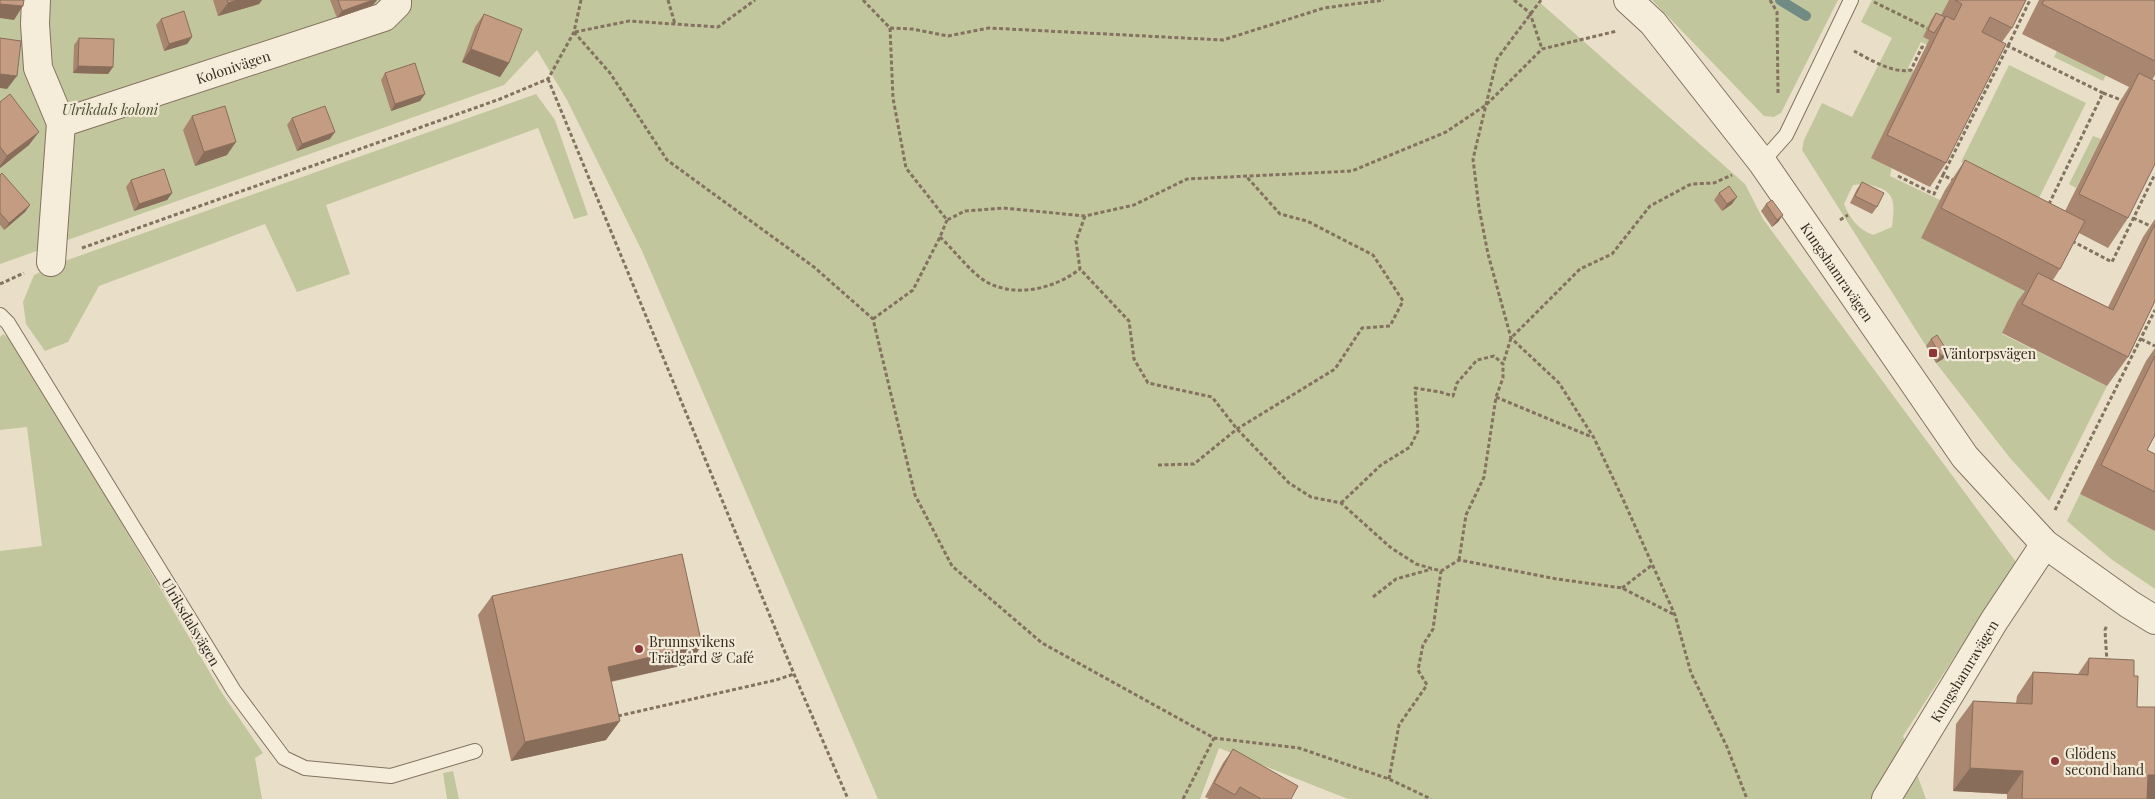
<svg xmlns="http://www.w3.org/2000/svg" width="2155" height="799" font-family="'Playfair Display',serif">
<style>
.green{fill:#c2c69d;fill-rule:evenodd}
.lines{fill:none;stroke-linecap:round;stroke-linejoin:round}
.stream{stroke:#708b84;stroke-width:10}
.lane-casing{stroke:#83725f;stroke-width:16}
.street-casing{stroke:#83725f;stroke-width:30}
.path{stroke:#83725f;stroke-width:3;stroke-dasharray:4 2.5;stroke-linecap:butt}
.lane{stroke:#f5edda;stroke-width:14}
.street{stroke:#f5edda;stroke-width:28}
.wall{fill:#a88670}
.shaded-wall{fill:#886d5b}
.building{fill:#c39c82;stroke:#886d5b}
.poi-dot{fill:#8c3638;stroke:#f2e9d7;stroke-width:2}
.labels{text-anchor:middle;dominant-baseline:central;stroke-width:4.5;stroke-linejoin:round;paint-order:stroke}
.street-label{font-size:14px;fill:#352b21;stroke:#f2e9d7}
.park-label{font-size:14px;font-style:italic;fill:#47502a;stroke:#f2e9d7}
.poi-label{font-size:14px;fill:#352b21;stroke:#f2e9d7;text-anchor:start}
</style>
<rect width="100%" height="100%" fill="#e9dfc8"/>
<path class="green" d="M0,0h1537l208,184 18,35 253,343 -113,174 23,63h-578l-129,-51 -19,51h-322l-236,-548 -75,-151 -30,-50 -33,35 -504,179z
M1652,0h186l-57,113 -7,4 -10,-1z
M1872,0h77l-12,23 -6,-3 -8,17 6,3 -2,5 -6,-3 -13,26 6,3 -24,105 50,24 100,98 -6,12 -17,-8 -15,32 105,52 -58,115 -39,-43 -74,-95 7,-4 -11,-17 -6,4 -124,-196 2,-10 18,-37 30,14 40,-79 -31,-16zM1865,184c31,6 30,15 27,43l-19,8c-15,-6 -23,-16 -29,-31l9,-19z
M2057,51l49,24 -3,6 -49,-24z
M2009,65l77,38 -48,97 -77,-38z
M536,94l19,26 33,95 -14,4 -36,-91 -212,77 24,69 -53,18 -32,-68 -166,62 -31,56 -23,9 -19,-27 -3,-22 11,-27 25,-12z
M2093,136l8,3 -25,49 -7,-4z
M3,334l13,10 206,349 41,60 -8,5 7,41h-262v-248l42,-5 -15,-119 -27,3v-93z
M2080,494l75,37v58l-44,-30 -44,-38z
M453,771l6,28h-12l-4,-26z"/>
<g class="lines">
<path class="stream" d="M1780,0l26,16"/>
<g class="lane-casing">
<path id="lane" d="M1762,162l24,-27 65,-135
M0,315l8,8 226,368 50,67 21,10 86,8 84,-25"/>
</g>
<g class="street-casing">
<g id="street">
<path d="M36,0l-1,24 3,44 23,55 -10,139"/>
<path id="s1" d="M1628,0l25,23 109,139 203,295 80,87 84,60 26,16"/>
<path id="s2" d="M61,123l323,-106 13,-13v-4"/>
<path id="s3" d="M1886,799l108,-178 51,-77"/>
</g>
</g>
<path class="path" d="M668,0l7,24
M863,0l27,28 22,1 36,7 41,-8 234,12 101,-32 60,-8
M1514,0l16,13 12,36
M1541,0l-44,59 -24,100 6,49 9,46 23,84 48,45 35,55 28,59 53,118 16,58 36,74 20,52
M1770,0l7,12 1,82
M1874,2l53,26
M890,28l3,70 13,70 41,52 18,-9 38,-3 82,8 49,-11 53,-26 165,-8 94,-39 40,-27 56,-56 75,-18
M574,32l36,41 57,87 147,107 59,52 42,176 37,71 90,77 172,95 85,10 90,31 42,20
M575,32l54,-11 89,6 37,-27
M2008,46l22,-46
M1854,51c15,8 39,23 57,19l11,-23 3,1
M548,79l246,595 54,125
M2103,93l21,8
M1898,176l36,18 9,-19
M1955,181l-12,-6 65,-129 95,47 -55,113
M1085,216l-9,25 4,28 49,52 5,38 14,24 64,14 25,32 52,54 22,14 30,6 49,44 26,17 25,7 18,-11 98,19 65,9 53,27
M2133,218l22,10
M1840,220l8,-5
M940,237c13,12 28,32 42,42 29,20 71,11 98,-10
M2072,241l40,21 43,-88
M82,248l418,-149 48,-20 26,-47 7,-32
M0,284l24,-11
M873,319l40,-29 27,-53 7,-17
M2141,339l14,7
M1496,397l96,40
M1158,465l36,-1 43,-35 98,-60 27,-41 28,-2 13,-25 -30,-46 -66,-34 -27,-7 -34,-38
M1341,503l40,-38 29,-18 8,-16 -3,-43 25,4 13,4 4,-13 20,-23 17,-4 9,8 8,-26 69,-69 32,-15 38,-48 41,-22 23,-1 18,-8
M2055,510l100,-200
M1459,560l7,-45 18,-38 12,-80 7,-19v-14
M1622,588l30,-23
M1373,597l23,-18 36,-10
M2107,663l-2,-33 2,-5
M618,716l158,-36 18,-6
M1389,779l10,-54 28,-40 -9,-15 5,-25 10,-16 8,-58
M1183,799l31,-61"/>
<use href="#lane" class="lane"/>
<use href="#street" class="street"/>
</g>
<path class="wall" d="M213,0h49l-3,4 -41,12z
M330,0h47l-4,5 -36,13z
M1949,0h77l-14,28 -10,14 -56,121 -16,24 -59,-29 58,-118 -6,-3 8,-17 5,-7 5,2z
M2039,0h116v75l-3,5 -24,138 -20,30 -29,-15 -19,36 -7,11 55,27 35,-70 12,-18v82l-27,56 -21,29 -105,-53 15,-31 8,-11 -104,-53 24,-48 20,-30 100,51 54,-108 10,-16 -107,-53z
M484,14l25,49 -9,14 -38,-15 13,-35z
M161,19l31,18 -5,7 -23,7 -8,-26z
M79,38l34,29 -5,7 -35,-1 1,-28z
M385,73l40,21 -5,7 -29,10 -10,-31z
M0,102l29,43 -29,23z
M192,116l35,39 -32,11 -12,-36z
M292,118l38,21 -33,12 -10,-26z
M0,175l30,30 -5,7 -21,18 -4,-5z
M131,180l41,13 -5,7 -33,11 -8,-24z
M1862,182l15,25 -5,7 -22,-11 7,-14z
M1719,193l13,11 -10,7 -8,-11z
M1766,204l17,11 -5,7 -6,5 -11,-16z
M1931,339l12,20 -7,4 -10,-17z
M2155,348v87l-8,15 8,4v77l-75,-37 66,-133z
M492,596l210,49 -13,19 -78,18 -5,58 -95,21 -33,-146z
M2089,658l45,18 3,31 18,92h-148v-5l-54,-3 3,-67 17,-23 43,2 1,-7 16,-24 45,2z
M1233,749l58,50h-82l-4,-2 18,-34z"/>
<path class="shaded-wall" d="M237,0h25l-3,4 -41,12 10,-13z
M373,0h4l-4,5 -36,13 5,-7z
M0,4l23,2 -9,14 -14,-2z
M192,37l-5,7 -23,7 5,-7z
M471,49l38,14 -9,14 -38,-15z
M78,66l35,1 -5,7 -35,-1z
M0,74l17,2 -10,13 -7,-1z
M425,94l-5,7 -29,10 4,-7z
M39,132l-10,13 -29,23v-2l7,-10z
M335,132l-5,7 -33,12 5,-7z
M236,142l-9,13 -32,11 9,-14z
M172,193l-5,7 -33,11 5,-7z
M1737,197l-5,7 -10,7 5,-7z
M30,205l-5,7 -21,18 5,-7z
M1783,215l-5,7 -6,5 5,-7z
M1948,352l-5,7 -7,4 5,-7z
M702,645l-13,19 -95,21 14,-18z
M620,721l-14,19 -95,21 14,-19z
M1970,768l53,3 -16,23 -54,-3z
M2148,775h7v24h-23z"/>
<path class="building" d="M0,0h24l-1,6 -23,-2z
M227,0h10l-9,3z
M338,0h35l-31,11z
M1955,0h71l-14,28 -22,-11 -8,15 24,12 -60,119 -59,-28 59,-119 8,4 8,-16z
M2044,0h111v61l-113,-57z
M184,11l8,26 -23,7 -8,-25z
M1936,13l9,4 -11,16 -6,-3z
M484,14l38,15 -13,34 -38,-14z
M0,38l21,3 -4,35 -17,-2z
M79,38l35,1 -1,28 -35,-1z
M415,63l10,31 -30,10 -10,-31z
M2139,73l16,8v83l-27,54 -49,-24z
M10,94l29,38 -32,24 -7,-9v-45z
M225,106l11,36 -32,10 -12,-36z
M325,106l10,26 -33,12 -10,-26z
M1965,160l120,61 -25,48 -119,-61z
M164,169l8,24 -33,11 -8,-24z
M2,173l28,32 -21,18 -9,-10v-38z
M1862,182l22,11 -7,14 -22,-11z
M1729,186l8,11 -10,7 -8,-11z
M1772,200l11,15 -6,5 -11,-16z
M2155,224v77l-27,56 -106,-53 16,-31 75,37z
M1937,335l11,17 -7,4 -10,-17z
M2155,356v79l-8,15 8,4v38l-54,-27z
M682,554l20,91 -94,22 12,54 -95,21 -33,-146z
M2089,658l45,2v16h4l-1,31h18v68h-7l-1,24h-125l1,-28 -53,-3 3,-67 59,3 1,-32 55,3z
M1233,749l65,37 -7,13h-30l-21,-12 -5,8 -21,-12z"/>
<g class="poi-dot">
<rect x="1928" y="348" width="10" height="10" rx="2.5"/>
<circle cx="639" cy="649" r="5"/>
<circle cx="2055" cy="761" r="5"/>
</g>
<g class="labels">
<g class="street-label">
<text stroke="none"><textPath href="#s2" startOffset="181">Kolonivägen</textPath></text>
<text stroke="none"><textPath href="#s1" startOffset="344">Kungshamravägen</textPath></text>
<text transform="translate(191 622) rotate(59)">Ulriksdalsvägen</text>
<text stroke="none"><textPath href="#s3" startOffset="150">Kungshamravägen</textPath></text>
</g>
<g class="park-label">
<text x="110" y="109">Ulrikdals koloni</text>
</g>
<g class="poi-label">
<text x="1943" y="353">Väntorpsvägen</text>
<text x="649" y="641">Brunnsvikens<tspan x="649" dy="16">Trädgård &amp; Café</tspan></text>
<text x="2065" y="753">Glödens<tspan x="2065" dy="16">second hand</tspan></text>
</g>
</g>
</svg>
